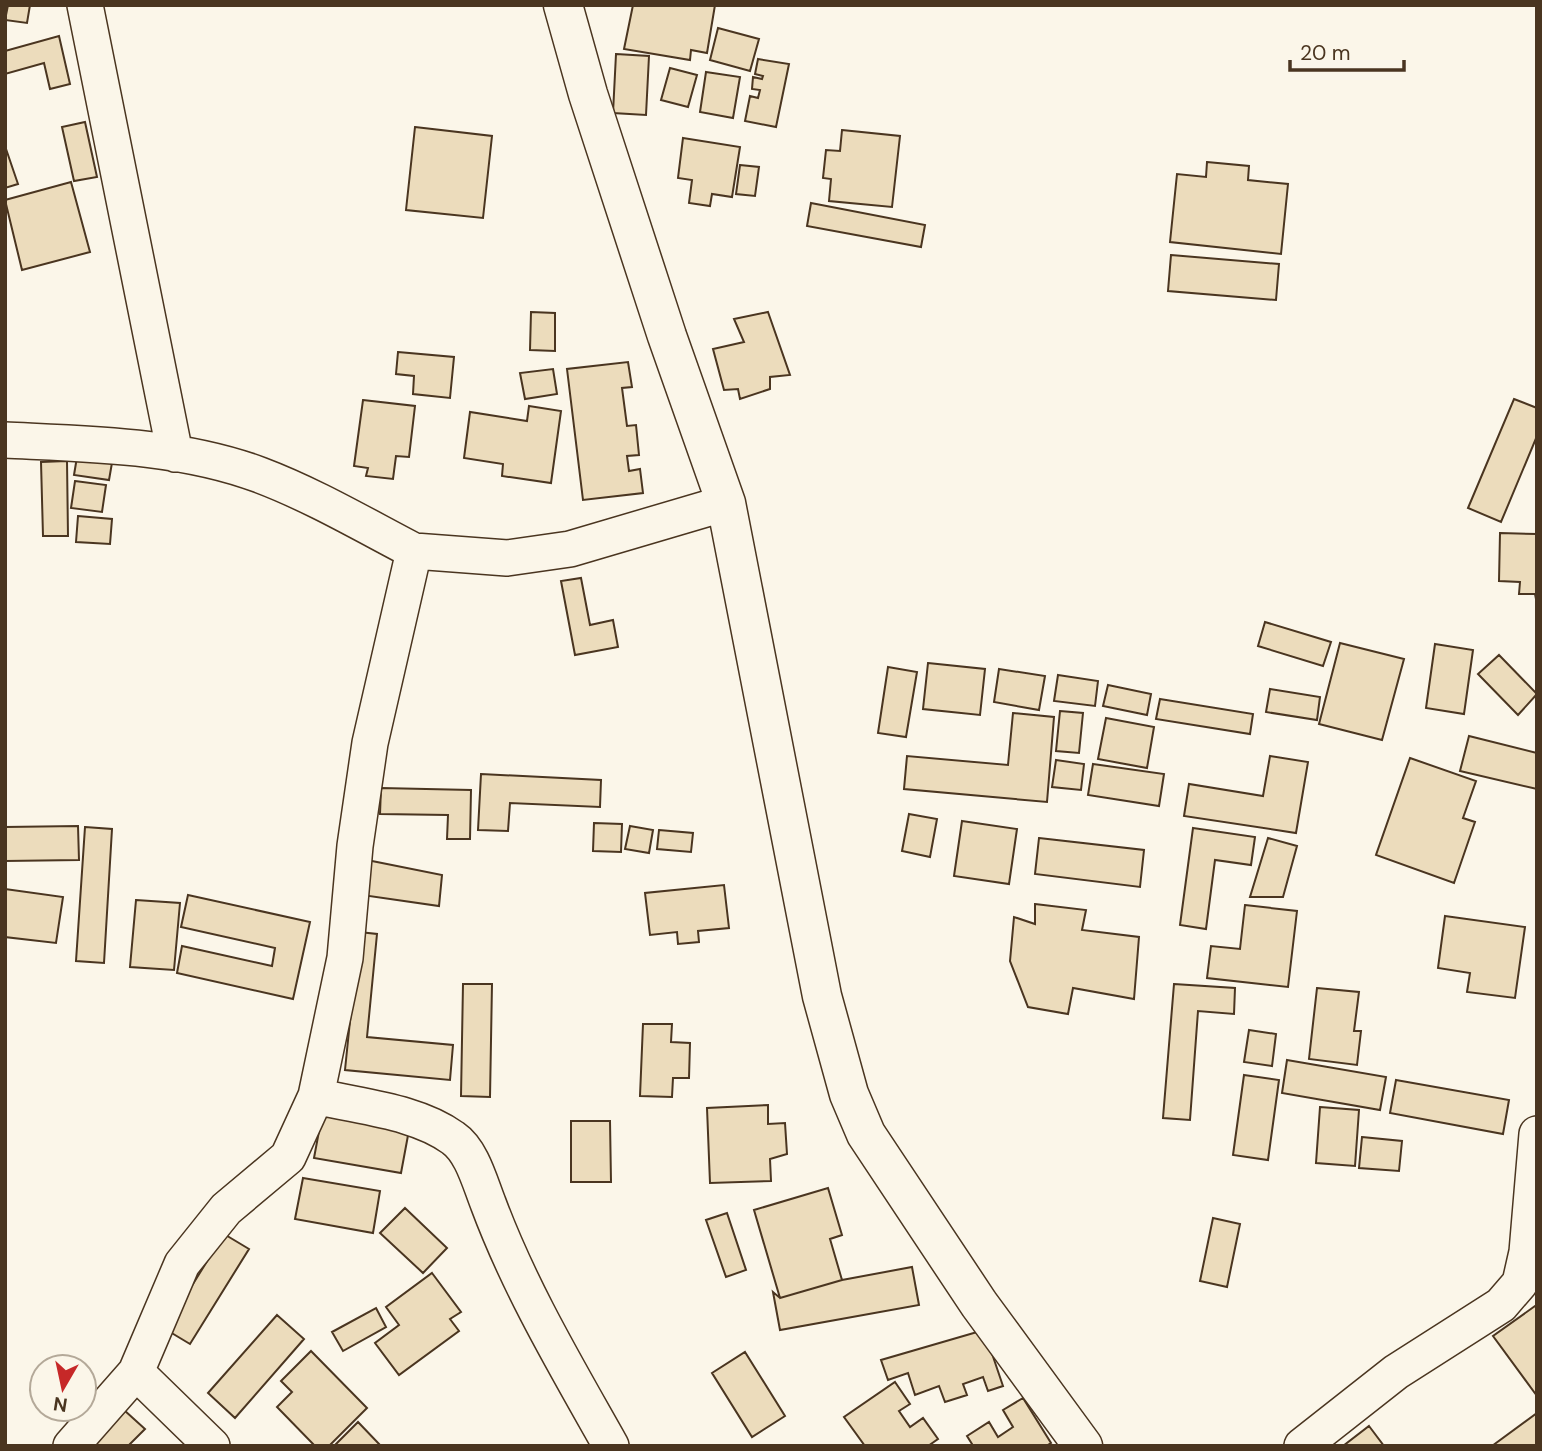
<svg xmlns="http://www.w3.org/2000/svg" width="1542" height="1451" font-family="'DM Sans',sans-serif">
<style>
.building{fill:#ecdcbc;stroke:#4a3520;stroke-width:2}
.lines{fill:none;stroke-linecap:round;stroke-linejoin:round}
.street-casing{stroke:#4a3520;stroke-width:38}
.secondary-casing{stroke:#4a3520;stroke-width:41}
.street{stroke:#fbf6e9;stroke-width:35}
.secondary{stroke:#fbf6e9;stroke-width:38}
</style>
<rect width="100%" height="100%" fill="#fbf6e9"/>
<path class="building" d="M8,5h22l-3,18 -22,-3z
M633,5h82l-8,48 -16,-3 -1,10 -66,-11z
M718,28l41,11 -9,32 -40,-11z
M59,36l11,48 -20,5 -6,-26 -39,11v-23z
M616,54l33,2 -3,59 -33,-2z
M758,59l31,5 -13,63 -31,-6 5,-25 8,2 2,-8 -8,-1 1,-12 9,2 1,-3 -8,-2z
M670,68l27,7 -9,32 -27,-7z
M706,72l34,5 -7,41 -33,-6z
M85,122l12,55 -23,4 -12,-54z
M415,127l77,9 -9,82 -77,-8z
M842,130l58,6 -8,71 -63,-6 2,-22 -8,-1 3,-28 14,1z
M683,138l57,9 -8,50 -20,-3 -2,12 -21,-3 3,-23 -14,-2z
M5,146l13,38 -13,4z
M1207,162l42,4 -1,14 40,4 -7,70 -111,-12 7,-68 29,3z
M740,165l19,2 -4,29 -19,-2z
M71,182l19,70 -68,18 -17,-70z
M811,203l114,22 -4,22 -114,-21z
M1171,255l108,9 -3,36 -108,-9z
M531,312l24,1v38l-25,-1z
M768,312l22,63 -20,2v12l-30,10 -2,-10 -14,1 -11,-41 31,-7 -10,-23z
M398,352l56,5 -4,41 -37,-4 1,-18 -18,-2z
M628,362l4,25 -10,1 5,38 9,-1 3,30 -12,1 2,15 11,-2 3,24 -60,7 -16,-131z
M553,369l4,25 -32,5 -5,-26z
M1514,399l23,9v28l-36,86 -33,-14z
M363,400l52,6 -6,51 -13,-1 -3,23 -27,-3 2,-8 -14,-2z
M529,406l32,5 -10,72 -49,-7 1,-12 -39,-6 6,-46 57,9z
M78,451l35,6 -4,23 -35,-5z
M67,461l1,75h-25l-2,-74z
M75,481l31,4 -4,27 -31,-4z
M78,516l34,3 -2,25 -34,-2z
M1500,533l37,1v70l-2,-10h-16l1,-12 -21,-1z
M581,578l9,47 23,-5 5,27 -43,8 -14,-74z
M1265,622l66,20 -8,24 -65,-20z
M1340,643l64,16 -22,81 -63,-16z
M1435,644l38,6 -9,64 -38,-6z
M1499,655l38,39 -19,21 -40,-41z
M928,663l57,6 -5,46 -57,-6z
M888,667l29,5 -11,65 -28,-4z
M999,669l46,7 -6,34 -45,-8z
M1058,675l40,6 -3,25 -41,-5z
M1108,685l43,9 -4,21 -44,-9z
M1270,689l50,8 -3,23 -51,-8z
M1160,699l93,15 -3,20 -94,-15z
M1060,711l23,2 -4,40 -23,-2z
M1013,713l41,4 -7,85 -143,-13 3,-33 101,9z
M1106,718l48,9 -7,41 -49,-9z
M1469,736l68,17v36l-77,-18z
M1270,756l38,6 -12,71 -112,-17 5,-32 74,12z
M1410,758l66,23 -13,37 12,4 -21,61 -78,-28z
M1056,760l28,4 -3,26 -29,-3z
M1093,764l71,10 -5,32 -71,-11z
M481,774l120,6 -1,27 -90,-4 -2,28 -30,-1z
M381,788l90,2 -1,49h-23l1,-24 -68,-1z
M909,814l28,5 -7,38 -28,-6z
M962,821l55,8 -8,55 -55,-8z
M594,823l28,1 -1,28 -28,-1z
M78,826l1,34 -74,1v-34z
M630,826l23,4 -4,23 -24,-4z
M85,827l27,2 -8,134 -28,-2z
M1193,828l62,9 -4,28 -36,-5 -9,69 -26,-4z
M659,830l34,3 -2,19 -34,-3z
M1039,838l105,12 -4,37 -105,-13z
M1268,838l29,8 -14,51h-33z
M367,860l75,15 -3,31 -77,-11z
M724,885l5,43 -31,3 1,11 -21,2 -1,-12 -27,3 -5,-42z
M5,889l58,8 -7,46 -51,-6z
M188,895l122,27 -17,77 -116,-26 5,-27 90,20 3,-18 -94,-21z
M136,900l44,3 -6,67 -44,-3z
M1035,904l51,6 -4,20 57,7 -5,62 -61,-11 -5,26 -40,-7 -18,-46 4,-44 21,7z
M1245,905l52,6 -9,76 -81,-9 4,-32 29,3z
M1445,916l80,11 -10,71 -48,-6 3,-19 -32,-5z
M359,932l18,2 -10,103 86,8 -3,35 -105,-10z
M463,984h29l-2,113 -29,-1z
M1174,984l61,4 -1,26 -36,-3 -8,109 -27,-2z
M1317,988l42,4 -5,39h7l-4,34 -48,-6z
M643,1024h29l-1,18 19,1 -1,35h-16l-1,19 -32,-1z
M1249,1030l27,4 -4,32 -28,-4z
M1287,1060l99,17 -6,33 -98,-17z
M1244,1075l35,5 -11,80 -35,-5z
M1396,1080l113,20 -6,34 -113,-21z
M768,1105v19l17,-1 2,31 -17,5 1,22 -61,2 -3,-75z
M1320,1107l39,3 -4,56 -39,-3z
M322,1115l87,15 -8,43 -87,-15z
M571,1121h39l1,61h-40z
M1362,1137l40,4 -3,30 -40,-3z
M303,1178l77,13 -7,42 -78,-14z
M828,1188l14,47 -12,4 12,41 -62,18 -26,-88z
M405,1208l42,40 -24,25 -43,-40z
M727,1213l19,57 -20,7 -20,-57z
M1213,1218l27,6 -13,63 -27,-6z
M224,1234l25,15 -59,95 -25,-15z
M912,1267l7,38 -139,25 -7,-38 7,6 62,-18z
M432,1273l29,39 -11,7 9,12 -60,44 -24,-32 24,-18 -13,-18z
M1535,1306l2,2v88l-44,-60z
M376,1308l10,19 -43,24 -11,-19z
M277,1315l27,24 -69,79 -27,-25z
M984,1330l19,56 -15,5 -5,-14 -20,7 4,11 -22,7 -6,-16 -24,9 -7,-22 -20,7 -7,-20z
M311,1351l56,57 -38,38h-14l-38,-39 15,-15 -11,-11z
M745,1352l40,64 -33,21 -40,-64z
M895,1382l15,22 -11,7 11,16 13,-9 15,21 -10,7h-63l-21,-29z
M1023,1398l28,45 -5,3h-77l3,-2 -5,-8 22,-14 9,15 15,-10 -10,-17z
M124,1410l21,19 -17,17h-38z
M1537,1413v33h-45z
M358,1422l23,24h-47z
M1369,1426l15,20h-41z"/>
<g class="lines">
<g class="street-casing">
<path id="street" d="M85,5l90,449
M5,440c83,4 176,5 255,35 53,20 104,50 154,76
M316,1096c44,11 100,15 137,42 19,13 27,45 35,65 32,86 78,163 123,243
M136,1372l76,74
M71,1446l65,-74 46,-108 44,-55 62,-52 28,-61 29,-138 10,-112 15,-103 44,-192 93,7 63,-9 156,-46
M1302,1446l94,-74 105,-67 19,-22 7,-31 10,-118"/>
</g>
<g class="secondary-casing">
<path id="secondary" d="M563,5l25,89 79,242 59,167 96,493 27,98 17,40 113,170 104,142"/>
</g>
<use href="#street" class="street"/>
<use href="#secondary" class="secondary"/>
</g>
<rect width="1542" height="1451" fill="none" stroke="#4a3520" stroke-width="14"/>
<g transform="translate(63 1388) rotate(189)"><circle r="33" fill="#fbf6e9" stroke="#b4a999" stroke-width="2"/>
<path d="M0-5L12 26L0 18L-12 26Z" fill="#c62828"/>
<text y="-10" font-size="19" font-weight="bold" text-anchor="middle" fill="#4a3520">N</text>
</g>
<path d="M1290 60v10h114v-10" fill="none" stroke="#4a3520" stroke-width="3.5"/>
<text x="1300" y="60" font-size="21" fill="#4a3520" stroke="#fbf6e9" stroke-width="5" paint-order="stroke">20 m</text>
</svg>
